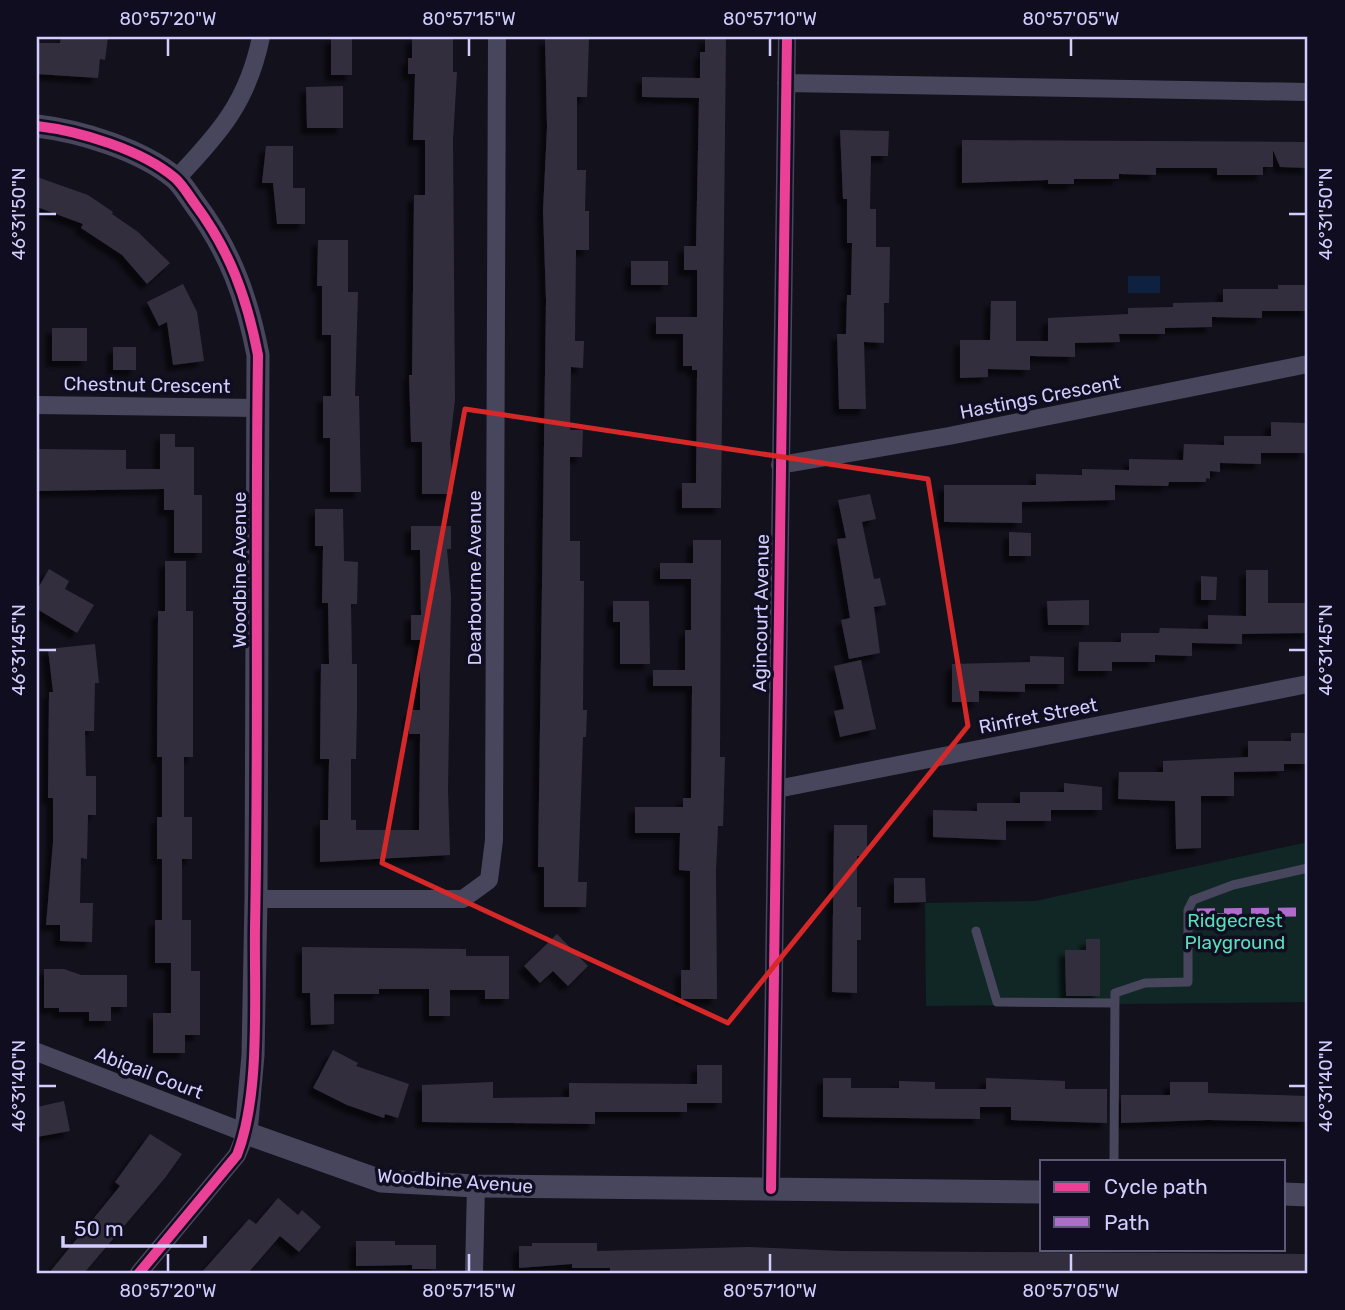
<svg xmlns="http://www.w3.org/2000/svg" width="1345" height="1310" font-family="Rubik,sans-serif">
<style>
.green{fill:#102726}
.water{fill:#0e2140}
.building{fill:#312f3e;filter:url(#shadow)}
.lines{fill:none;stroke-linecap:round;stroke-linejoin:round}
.service{stroke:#47465d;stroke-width:9}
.minor{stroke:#47465d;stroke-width:18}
.tertiary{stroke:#47465d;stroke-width:23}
.quiet{stroke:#b06ccc;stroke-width:9;stroke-dasharray:18 9;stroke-linecap:butt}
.cycleway-casing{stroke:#100d20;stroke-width:15}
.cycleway{stroke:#ea4096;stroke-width:10}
.marked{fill:none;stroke:#d62828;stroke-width:5;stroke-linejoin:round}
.ticks{fill:none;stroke:#d1cdfe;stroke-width:2.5}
.labels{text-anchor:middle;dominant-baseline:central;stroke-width:7;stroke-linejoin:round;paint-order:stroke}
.street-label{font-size:19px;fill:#d1cdfe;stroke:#100d20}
.park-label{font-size:19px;fill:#5addb9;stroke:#100d20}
.neatline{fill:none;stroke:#d1cdfe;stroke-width:2.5}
.ticks-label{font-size:18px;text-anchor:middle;fill:#d1cdfe}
</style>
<defs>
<filter id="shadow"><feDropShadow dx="-6" dy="6" stdDeviation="2" flood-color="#0009"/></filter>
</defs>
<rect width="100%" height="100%" fill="#13111c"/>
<path class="green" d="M1308,842v160l-382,4 -1,-103 110,-2z"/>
<path class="water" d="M1128,276h32v17h-32z"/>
<path class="building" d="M61,37h47l-3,23 -5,-1 -2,19 -61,-4v-31h23z
M331,37h21v38h-21z
M412,37h41v35h4l-4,68 2,259 -5,44 3,51h-31v-52h-11l-2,-67h3l2,-180h11v-55h-12l2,-66h-7v-16h4z
M705,37h21l-5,471h-39v-25h14l1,-113h-5v-4h-9v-32h-27v-17h41v-47h-13v-24h12l3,-148 -57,-1v-20l58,1v-26h5z
M545,39h44l-2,58h-10v73h9l-1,41h4v39h-13l-1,91h9l-1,27 -12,-1 -1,63h13l-1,27h-12v84h10v40h4l-1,129h4l-1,27h-3l-5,145h9l-1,25h-42v-40h-6l8,-567 -3,-89 4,-84z
M343,86v42h-36l-1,-41z
M840,130l49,1 -1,25h-17l-1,53h6v38h14l-1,56h-5v40l-20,-1 2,67h-27l-2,-75h9l1,-39h4l1,-52h-5v-44h-4z
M962,140l346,2v26l-28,-1 -7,-17v17h-10v8h-46v-7h-61v7l-37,-1v5h-45v5h-26v-4l-86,3z
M266,146h27v42h12v36h-28l-4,-41h-11z
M37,177l51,18 25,17 -1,2 26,18 32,31 -23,21 -25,-29 -41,-27 2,-4 -46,-17z
M318,240h30v52h10l-3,104h4l2,96h-31v-54h-7v-42h8v-61h-9v-49h-5z
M631,261h37v24h-37z
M183,284l14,28 7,49 -31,4 -6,-43 -8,4 -12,-24z
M1278,285h30v26h-46v7l-50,-1v10l-47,1v6h-46l1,8 -45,1v14l-45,-1v14l-42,-1v8l-28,1v-38h30l1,-39h25v40h32v-23l80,-4v-6l45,-1v-4l50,-1v-13h55z
M52,328h35v33h-35z
M113,347h23v23h-23z
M1271,422l35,1 -1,30h-44v11l-41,-1v9l-10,-1v8l-4,-1v4h-37l-1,4 -53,-1v15l-93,2v21l-78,-1v-37h92v-11l46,1v-6l47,1v-11l54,1 1,-16 40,1v-9h47z
M160,434h15v13h19v48h8v58h-28v-43h-10v-21l-127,2 2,-42 87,1v19h34z
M870,494l6,25 -14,3 12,57 6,-1 6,27 -12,2 6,46 -31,6 -8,-39 9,-2 -13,-79 9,-1 -8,-38z
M315,509h28l1,52 14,1 -1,42h-6l1,60h5v44l-1,51h-5v61h5v10h63l1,-96h-11v-24h11v-70h-9v-25h10l-1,-65h-9v-24h40v23h-4l4,48 -3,193 2,65 -130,7v-42h8l1,-61h-9l1,-95h8l-1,-61h-6l1,-57h-8z
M1009,532l22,1v23h-22z
M693,540h28l-1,217h5l-2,69h-5l-2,45 1,128h-36v-29h9v-99l-11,-1 1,-37h-45v-26h48v-9h8l1,-112h-39v-16h32v-40h6v-51h-31v-16h33z
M165,561h21v50h7v146h-9v60h8v42h-10v61h9v51h9v64h-15v18h-32v-40h18v-50h-16v-43h7v-61h-5v-42h5v-60h-5l1,-146h7z
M49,569l20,12 -4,8 29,16 -17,28 -40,-24v-19z
M1246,570h22v33h40v30l-66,1v10l-50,-1v13l-37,-1v7h-43v9h-34l1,-29h42v-9h38l1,-5 48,1v-14l38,1z
M1201,576l16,1 -1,23h-15z
M1089,600v25h-41l-1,-24z
M613,601h36l1,63h-30v-42h-7z
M95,644l4,39h-4l-1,48h-9l1,45h10v39h-8l-1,44 -6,-1 -1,45h13l-1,39 -32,-1v-16h-14l7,-83v-44h-5l1,-106h4l-5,-43z
M1030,656l34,1v27h-39v8l-46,-1v11h-27v-38l78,-2z
M861,660l15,69 -36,8 -6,-26 10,-2 -10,-43z
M1291,733h17v31h-24v7l-50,1v24h-33v52l-25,1 -1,-48 -57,-2 1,-27h44v-11l85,-4v-16h43z
M1064,783l38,4v23h-51v11h-45v19l-73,-3v-27l44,1v-8h43v-11h44z
M834,825h33v31h-10v51h4v33h-4v53l-25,-1z
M894,878h31l1,24 -32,1z
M557,934l31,32 -20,20 -15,-15 -13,12 -16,-17z
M1086,939h14v57h-34l-1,-46h21z
M302,947l164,2v7h43v43h-24v-9h-35v26h-21v-27h-50v5h-45v30l-23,1 -1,-32h-8z
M44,969h20l17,6h46v32h-16v14h-22v-9h-30v-4h-15z
M333,1050l25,13 -2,3 53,18 -11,34 -13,-4 -1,4 -37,-13 -34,-17z
M697,1065h25v38h-35v9h-92v12l-173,-2v-37l71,-3v16l76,-1v-14l128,1z
M823,1078h28v10h48v-7l36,1v7h51v-11l79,3v8h42v34l-96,-3v-13h-31v12l-157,-2z
M1170,1082h38v11l100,3v26l-100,-2 -87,3v-28h49z
M64,1101l6,30 -33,6v-30z
M150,1134l32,20 -17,24 -81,95h-35l71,-87 -5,-4z
M278,1198l20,17 4,-5 19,17 -22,25 -19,-16 -32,37h-47l48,-54 7,5z
M356,1241h39v4h41v24h-24v-4l-56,1z
M532,1243h65v8l152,-4 94,4 465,3v19h-698v-5h-38v-4l-53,4v-22h13z"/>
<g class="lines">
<path class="service" d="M976,931l21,71 118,1
M1114,1161l1,-168 30,-10 43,-1v-72l5,-10 40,-15 75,-17"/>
<path class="minor" d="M786,83l522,9
M176,179c44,-46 72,-78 85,-142
M37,405l220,3
M780,465l169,-29 359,-72
M777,789l531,-105
M256,899h207l26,-19 5,-40 3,-803
M37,1052l209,81 -9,22 -98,118
M771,1189l16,-1152
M474,1273l2,-87"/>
<path class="tertiary" d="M37,126c43,5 105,24 138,52 8,7 14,18 20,26 35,47 52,94 63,151l-2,544 -3,156 -7,78 135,48 95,5 566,6
M1284,1194l24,1"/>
<path class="quiet" d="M1197,913l111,-1
M1221,913v14"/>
<g class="cycleway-casing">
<path id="cycleway" d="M37,126c43,5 105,24 138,52 8,7 14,18 20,26 35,47 52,94 63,151 -3,191 1,382 -3,573 -1,67 6,166 -18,227l-98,118
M771,1189l16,-1152"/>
</g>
<use href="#cycleway" class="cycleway"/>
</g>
<path class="marked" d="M465,409l463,70 40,247 -240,297 -346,-160z"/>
<path class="ticks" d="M168,38v18M469,38v18M770,38v18M1071,38v18M38,214h18M1289,214h17M38,650h18M1289,650h17M38,1086h18M1289,1086h17M168,1254v18M469,1254v18M770,1254v18M1071,1254v18"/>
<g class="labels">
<g class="street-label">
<text transform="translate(147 385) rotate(1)">Chestnut Crescent</text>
<text transform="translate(1040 397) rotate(-11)">Hastings Crescent</text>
<text transform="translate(239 570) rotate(-90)">Woodbine Avenue</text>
<text transform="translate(474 578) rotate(-90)">Dearbourne Avenue</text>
<text transform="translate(761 613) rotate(-89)">Agincourt Avenue</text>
<text transform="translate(1038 716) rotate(-11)">Rinfret Street</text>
<text transform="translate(149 1073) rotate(21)">Abigail Court</text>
<text transform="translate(455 1181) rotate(4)">Woodbine Avenue</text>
</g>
<g class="park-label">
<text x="1235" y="920">Ridgecrest<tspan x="1235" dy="22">Playground</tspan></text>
</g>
</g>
<rect width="1345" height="1310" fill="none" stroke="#100d20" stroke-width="77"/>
<rect x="1040" y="1160" width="245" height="91" fill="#100d20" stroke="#5d5a79" stroke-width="2"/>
<rect x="1054" y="1182" width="35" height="10" fill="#ea4096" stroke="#5d5a79" stroke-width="2"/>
<text x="1104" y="1194" font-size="21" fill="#d1cdfe">Cycle path</text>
<rect x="1054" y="1217" width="35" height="10" fill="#b06ccc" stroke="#5d5a79" stroke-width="2"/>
<text x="1104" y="1230" font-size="21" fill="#d1cdfe">Path</text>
<path d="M63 1236v10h142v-10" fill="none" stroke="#d1cdfe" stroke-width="3.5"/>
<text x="74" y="1236" font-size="21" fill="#d1cdfe" stroke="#100d20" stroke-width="5" paint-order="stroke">50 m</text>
<rect x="38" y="38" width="1268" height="1234" class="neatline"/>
<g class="ticks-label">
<text x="168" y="25">80°57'20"W</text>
<text x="469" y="25">80°57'15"W</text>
<text x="770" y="25">80°57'10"W</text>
<text x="1071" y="25">80°57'05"W</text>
<text transform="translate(19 214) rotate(-90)" y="6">46°31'50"N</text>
<text transform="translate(1326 214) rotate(-90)" y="6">46°31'50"N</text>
<text transform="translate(19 650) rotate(-90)" y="6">46°31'45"N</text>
<text transform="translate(1326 650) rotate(-90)" y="6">46°31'45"N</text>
<text transform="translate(19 1086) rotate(-90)" y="6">46°31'40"N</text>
<text transform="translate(1326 1086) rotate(-90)" y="6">46°31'40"N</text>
<text x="168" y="1297">80°57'20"W</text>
<text x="469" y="1297">80°57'15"W</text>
<text x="770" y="1297">80°57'10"W</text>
<text x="1071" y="1297">80°57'05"W</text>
</g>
</svg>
